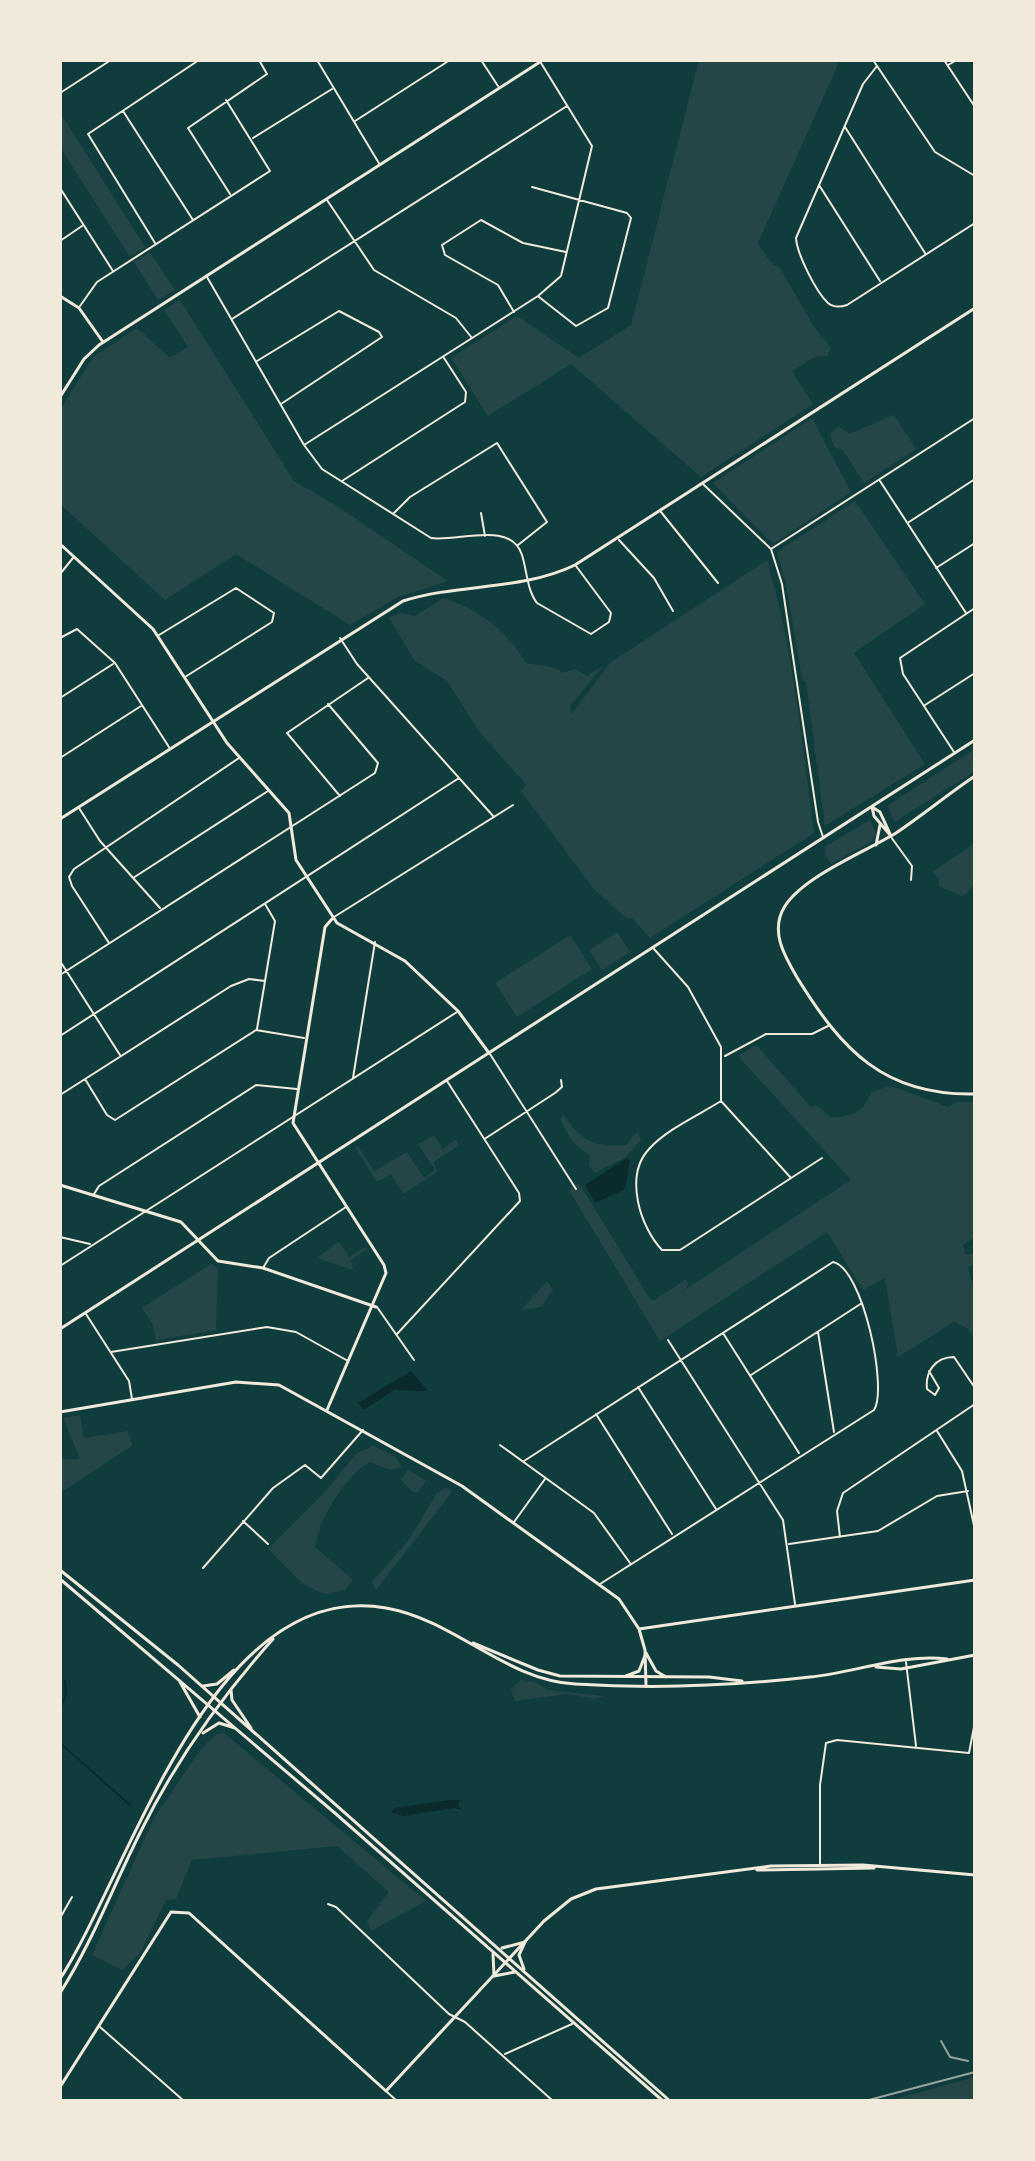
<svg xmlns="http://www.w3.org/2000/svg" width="1035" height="2161" font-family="Roboto,sans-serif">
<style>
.green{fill:#244646}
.water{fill:#0a2a2b}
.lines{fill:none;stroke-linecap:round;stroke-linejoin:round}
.stream{stroke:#0a2a2b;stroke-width:2}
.minor{stroke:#f1e9da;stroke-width:2}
.tertiary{stroke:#f1e9da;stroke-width:3}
.secondary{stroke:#f1e9da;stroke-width:3}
.tram{stroke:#97a49c;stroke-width:2}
.rail{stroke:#97a49c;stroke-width:2}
</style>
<rect width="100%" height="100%" fill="#0f3d3e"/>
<path class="green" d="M699,60h141l-82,183 13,20 9,5 34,59 17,21 -4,8 -12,1 -23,14 21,33 -112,73 -130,-113 -83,52 -37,-58 66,-42 62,42 52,-33z
M60,112l85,135 -15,10 -70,-110z
M150,252l25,38 -17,10 -24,-38z
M180,300l114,181 40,23 114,77 -50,16 -48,28 -114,-71 -71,46 -105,-96v-94l33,-53 44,-29 33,30 18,-11 -24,-37z
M894,415l22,34 -52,34 -21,-33 -9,-3 -4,-13 9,-8 10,8z
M812,418l39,74 -78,52 -60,-61z
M855,501l70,103 -71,49 71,111 -100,62 -19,-144 -4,-3 -16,-95 -9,-32z
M767,560c26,88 35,182 47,273l-164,105 -17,-19 -7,-1 -33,-30 -72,-97 5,-6 -3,-4 -42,-47 -34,-53 -33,-21 -25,-42 12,-5 13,3 30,-18c37,13 61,31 82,65l30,5 6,5 14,-4 11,7 17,-11 -34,41 1,9 39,-52z
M975,749v22l-80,51 -8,-16z
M870,820l6,13 -4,8 -41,23 -6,-10 1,-8z
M975,843c0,18 7,46 -14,53l-22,-10v-7l-7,-7z
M617,932l13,20 -28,18 -13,-20z
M570,935l22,34 -75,48 -22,-34z
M756,1045l55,62 5,-2 15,13c20,-2 33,-5 40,-26l20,-6 57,21 9,-5h18v135l-12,8 3,10 9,-1v11l-7,2 7,28v45l-8,-12 -13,-6 -56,35 -13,-79 -22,12 -36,-58 -167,109 -91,-151 10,-7 71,116 5,1 31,-21 3,5 -6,7 168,-111 -113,-124z
M563,1114c20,30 30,32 64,31l7,-11 4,-2 3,8 -15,17 -31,16 -6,-7 1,-11c-14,-6 -23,-22 -30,-35z
M434,1135l9,14 13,-10 3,6 -25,17 3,10 -34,22 -12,-20 -14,8 -22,-34 3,-2 16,25 33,-19 17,26 11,-8 -17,-26z
M339,1241l10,16 16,-10 2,2 -16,11 2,10 -36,-12z
M211,1264l7,4 -2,62 -60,10 -3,-15 -11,-17z
M547,1281l6,9 -12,17 -20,3z
M80,1415l4,23 44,-7 4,15 -72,47v-34h20l-17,-41z
M373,1446l23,11 6,10 -12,3 -20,-8c-23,11 -52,58 -55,85l38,33 -8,10 -18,4 -10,-3 -15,-8 -34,-34 54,-54 35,-42z
M408,1469l18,12 -8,11h-5l-12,-12z
M446,1488l6,4 -76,98 -4,-8 36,-41 29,-48z
M521,1680l17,3 9,7 58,6 -10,3 -27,-5 -53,7 -4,-12z
M224,1733l202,168 -55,30 -4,-10 22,-29 -52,-46 -145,14 -16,39 -10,1 -26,53 -18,17 -30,-15 62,-137 47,-69 15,-15z
M975,2077v24h-87z"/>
<path class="water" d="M627,1158l3,2 -5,29 -30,14 -10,-18z
M411,1371l17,20 -34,-1 -30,20 -6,-7z
M450,1800h10l-2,6 4,4 -8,-2 -51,8 -12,-3 3,-5z"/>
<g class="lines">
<path class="stream" d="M60,1709l6,-15 -1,-13
M60,1743l70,62"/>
<path class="minor" d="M317,60l63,105
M481,60l17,26
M873,60l62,92 40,24
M944,60l31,47
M948,65l9,-5
M877,66l-14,18 -67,154c1,16 20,54 32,65 6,5 13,4 19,2l128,-82
M60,93l51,-33
M123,111l70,109
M355,121l95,-61
M845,127l80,126
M253,138l79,-49
M819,185l61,96
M532,187l95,26 4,5 -23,90 -32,18 -37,-29
M60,188l53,83
M230,194l-42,-66 79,-54 -8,-14
M327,200l47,70 82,48 16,20
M60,241l22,-15
M155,243l-67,-109 111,-74
M207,277l97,168 18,24 109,69c27,4 80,-18 91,17 5,16 5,35 15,48l54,31 18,-12 2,-9 -35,-47
M80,306l17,-24 173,-111 -44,-71
M514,312l-16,-27 -53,-30 -3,-10 39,-25 42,23 43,9
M232,319l335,-213
M257,361l82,-50 40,21 3,5 -101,67
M304,445l234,-149 23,-20 31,-130 -51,-83
M342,481l123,-79 1,-10 -22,-34
M880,481l86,132
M703,484l68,65 11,35 36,238 5,15
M661,512l57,71
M394,513l16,-16 87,-54 50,79 -29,23
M481,513l4,23
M909,522l66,-43
M619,540l35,38 19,33
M771,549l204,-131
M936,568l39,-25
M60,574l13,-16
M159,635l77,-47 38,25 -2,9 -87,55
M60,638l17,-9 38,34 54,84
M340,638l17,26 137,153
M60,698l53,-34
M925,705l50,-32
M954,752l-51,-78 -3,-16 75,-50
M60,758l81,-52
M340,796l-53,-63 81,-55
M79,808l21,33 60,67
M891,837l21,29 -1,14
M133,878l135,-87
M334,917l179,-112
M109,943l-37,-57 -3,-9 5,-8 165,-111
M654,949l34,38 33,60v54l70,77
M60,961l60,94
M60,975l315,-202 3,-10 -50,-59
M257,1029l18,-108 -10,-17
M60,1036l399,-258
M490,1054l86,135
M725,1056l41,-22h46l16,-8
M353,1078l22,-136
M85,1079l22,36 8,5 141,-90 48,8
M60,1095l171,-109 18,-7 16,2
M721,1101c-22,14 -54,28 -72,48 -25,27 -9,78 13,101h18l142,-92
M486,1138l69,-45 7,-6 -1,-7
M94,1194l5,-8 157,-101 41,4
M60,1237l30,7
M60,1266l397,-254
M263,1268l6,-10 77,-51
M377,1307l37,53
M86,1314l43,67 3,18
M818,1332l16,100
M723,1333l76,120
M397,1334l123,-133 -1,-8 -72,-112
M668,1340l115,180 12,84
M111,1352l156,-25 29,5 52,29
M929,1371l10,17 -4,7 -8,-6c-2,-17 8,-32 27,-32l21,31
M751,1375l111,-72
M638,1387l78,122
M596,1414l76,120
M937,1431l25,40 13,59
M500,1445l94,68 36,50
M524,1461l309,-199c30,6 55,127 41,148l-274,174
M243,1521l25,23
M514,1522l31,-43
M840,1537l-3,-26 6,-18 132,-89
M789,1544l89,-13 59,-35 31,-5
M203,1568l70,-80 32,-23 16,13 42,-48
M906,1662l10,84
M60,1686v12
M820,1864v-79l6,-42 11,-3 132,13 6,-31
M328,1904l8,3 113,107 16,8 88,79
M60,1918l12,-21
M100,2027l84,74
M505,2054l67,-30
M387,2092l10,9"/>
<path class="tertiary" d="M60,296l19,12 24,34
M60,397l24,-38 15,-14 444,-285
M60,544l93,85 74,114 62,70 7,47 41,63 68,38 53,50 31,42
M975,776c-27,18 -52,39 -79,57 -31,19 -92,43 -111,73 -16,25 0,51 13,73 44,71 86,117 177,115
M872,807l8,5 11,24
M872,807l2,9 17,20
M60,819l343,-218c57,-18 118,-10 172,-36l400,-257
M876,845l4,-20
M60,1185l121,37 37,39 45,7 113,39
M327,1410l59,-137 -2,-8 -91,-142 32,-196 7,-8
M60,1412l176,-30 43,3 183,101 157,113 20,30 6,21 1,36
M639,1629l336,-49
M757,1870l117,-2
M60,2087l111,-175 18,1 197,178 158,-170 27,-22 25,-10 175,-23 92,-1 112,10"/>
<path class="secondary" d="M60,1329l915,-589
M60,1570l118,95 492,436
M60,1579l276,235 327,287
M473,1643l65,27 22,6 149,1 33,4
M646,1653l10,18 10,6
M876,1667l25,2 74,-14
M626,1676l13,-5 7,-18
M180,1682l20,35
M203,1686l14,-2 17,-14
M231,1690l1,10 19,28
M203,1733l16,-10 16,5
M502,1948l23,-6
M493,1954l1,22 21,-4
M524,1969l-5,-14 6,-13
M60,1979c72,-112 151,-401 326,-371 69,12 119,72 189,76 78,5 157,2 235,-7 43,-4 94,-24 137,-18
M60,1993c33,-52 54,-109 82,-164 34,-68 81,-134 131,-190"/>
<path class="tram" d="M941,2041l9,16 18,4"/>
<path class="rail" d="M865,2101l110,-29"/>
</g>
<rect width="1035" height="2161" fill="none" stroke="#f1e9da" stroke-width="124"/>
</svg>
